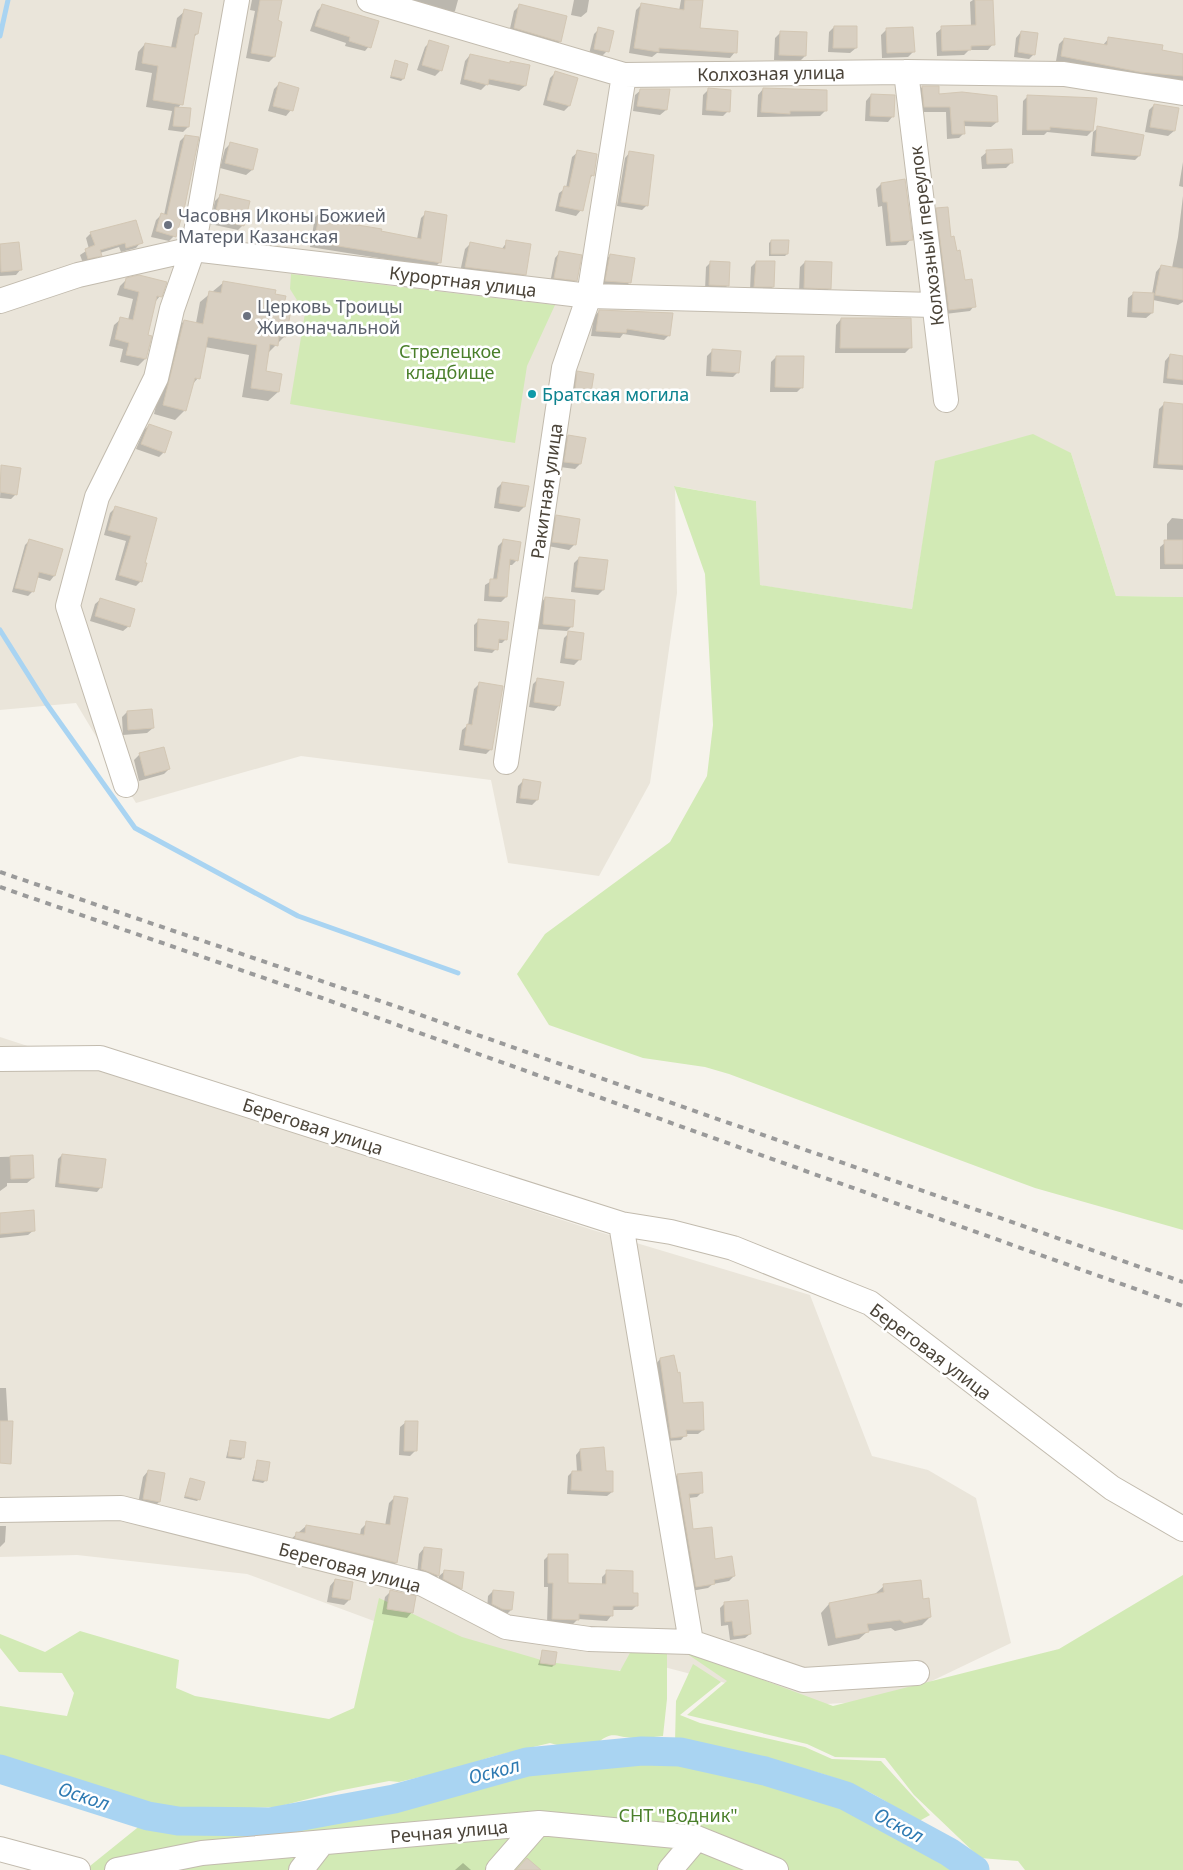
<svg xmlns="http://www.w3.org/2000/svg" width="1183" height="1870" font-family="'Noto Sans',sans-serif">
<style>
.residential{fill:#eae5da}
.green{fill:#d2eab5}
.shadow{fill:#0003}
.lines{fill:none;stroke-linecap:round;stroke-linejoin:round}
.stream{stroke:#a9d4f2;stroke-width:5}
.river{stroke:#a9d4f2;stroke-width:29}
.building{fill:#d8cfc1;stroke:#d3c7b4}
.minor-casing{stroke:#c2bbae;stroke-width:26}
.minor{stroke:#fff;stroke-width:24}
.rail{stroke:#9a9a9a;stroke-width:4;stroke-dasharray:6 6;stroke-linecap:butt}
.worship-dot{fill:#6b7280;stroke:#fff;stroke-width:2}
.culture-dot{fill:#0f9aa8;stroke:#fff;stroke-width:2}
.labels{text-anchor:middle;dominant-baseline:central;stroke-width:5;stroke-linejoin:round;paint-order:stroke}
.street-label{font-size:18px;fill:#4b4439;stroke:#fff}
.worship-label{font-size:18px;fill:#5b616d;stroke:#fff;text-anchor:start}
.park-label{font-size:18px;fill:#4a7f2a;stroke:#fff}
.culture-label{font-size:18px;fill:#0d838f;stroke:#fff;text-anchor:start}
.water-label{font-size:19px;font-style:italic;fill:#2e7ab2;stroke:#fff}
</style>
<rect width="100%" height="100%" fill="#f6f3ec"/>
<path class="residential" d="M0,0h1183v597l-67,-1 -45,-143 -135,8 -24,148 -153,-24 -3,-84 -81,-15 2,107 -27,190 -51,93 -91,-13 -17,-83 -190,-24 -165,47 -60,-100 -76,7z
M0,1037l593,193 217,65 62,161 56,14 48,28 35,145 -119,57 -82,5 -169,-44 -73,32 -321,-119 -170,-19 -77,2z"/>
<path class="green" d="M291,274l264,31 -28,61 -12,77 -225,-39 15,-91 -15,-24z
M1033,434l38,19 45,143 67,1v633l-148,-42 -306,-114 -24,-7 -62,-9 -94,-33 -32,-51 28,-40 125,-92 37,-66 6,-51 -8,-151 -31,-88 82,15 4,84 152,24 23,-148z
M1183,1575v295h-158l-7,-9 -38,-3 -66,-63 -29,-37 -50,-1 -28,-13 -120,-29 40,-34 -47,-32 153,57 226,-57z
M379,1598l83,39 86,25 72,9 11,-20 36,1v47l-4,37c-9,1 -19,2 -29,2 -21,-1 -21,-9 -40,8l-30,1 -14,-4 -59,14 -41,13 -51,12 -10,-1 -51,10 -61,16 -93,3 -32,-6 -152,-47v-51l67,10 7,-23 -12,-20 -43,-1 -19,-24v-14l45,18 35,-21 99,29 -3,28 19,8 134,23 25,-11z
M693,1664l28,18 -41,33 20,8 105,24 27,12 49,2 49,54 -16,9c-43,-46 -130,-61 -190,-73 -15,-4 -33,-10 -49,-9l1,-41z
M677,1759l43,7 120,36 65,32 61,36h-881l62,-50 30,5 93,3 125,-22 131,-37z"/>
<path class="shadow" d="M252,0h28l-6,57 -5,5 -23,-4 9,-47 -5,-1z
M396,0h62l-3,11 -5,5z
M574,0h15l-2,12 -6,5 -10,-2z
M681,0h21l-3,29 36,23 -5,6 -73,-5 -5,4 -23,-4 7,-43 5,-5 38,6z
M973,0h19l1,44 -5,6h-19l-5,5 -27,1 -1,-23 6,-5 29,-2 -1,-24z
M322,6l48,39 -5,6 -20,-5 1,-3 -36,-12 7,-20z
M519,6l41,35 -5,6 -46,-14 5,-22z
M185,11l12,23 -4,4 -12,66 -3,4 10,19 -5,5 -15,-2 4,-19 -26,-4 6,-34 -17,-3 3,-18 7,-8 26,4 6,-30z
M834,27l22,21 -6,5 -22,-1 1,-20z
M599,29l8,22 -5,5 -13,-2 5,-20z
M886,30l27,22 -5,5 -26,1 -1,-23z
M781,32l24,24 -5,5 -26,-1 1,-22z
M1021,32l13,22 -5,5 -15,-2 2,-19z
M1109,38l52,14 22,2v27l-49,-5 -78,-15 3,-17 5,-5 39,6z
M430,42l18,5 -8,24 -5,5 -18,-6 8,-23z
M470,55l39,9 2,-2 14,24 -6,5 -32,-7 -6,6 -21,-6 5,-23z
M395,61l8,18 -2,2 -11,-3z
M555,73l14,33 -5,5 -21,-6 7,-27z
M279,84l12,26 -5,6 -18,-5 6,-22z
M922,87h16v8l58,2 1,25 -6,5 -28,-1 1,7 -5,5 -12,1 -1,-27h-27l-2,-20z
M763,89l62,22 -5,5 -63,1 1,-22z
M641,90h27l-2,20 -6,5 -27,-4 2,-16z
M708,90l20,21 -5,5 -21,-1 1,-20z
M871,95l22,21 -5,6 -23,-1 1,-20z
M1028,96l67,3 -3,32 -5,5 -40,-4 -3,3h-22l1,-34z
M1154,105l20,26 -6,5 -23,-4 4,-22z
M1098,128l41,28 -4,4 -44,-4 2,-24z
M185,136l-11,100 -5,5 -18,-4 5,-17 5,-5h3l16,-74z
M230,144l26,6 -4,20 -6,5 -26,-7 5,-19z
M578,152l15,23 -5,5 -7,30 -5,6 -21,-5 4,-18 7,-5 6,-31z
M630,152l17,53 -5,5 -25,-4 8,-48z
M987,152l25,10 -6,6 -24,1 -1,-12z
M1183,162v25l-4,-1z
M881,184l30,55 -5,6 -20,1 -4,-40 -4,1 -2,-18z
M220,196l23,29 -5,5 -28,-6 5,-23z
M1183,196v106l-5,3 -25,-5 -1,13 -6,5 -19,-1 1,-19 6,-5 18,1 4,-22 5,-6 11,2 6,-31z
M937,210l37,96 -4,5 -25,3 -12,-100z
M321,212l17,11 79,16 4,-21 5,-5 14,49 -5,5 -125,-20 5,-30z
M91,233l50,9 -5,6 -15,4 -2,-5 -19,6 -5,7 -12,3 -3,-8 9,-6 -3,-11z
M771,241l16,13 -2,2h-16v-13z
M507,242l18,32 -5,5 -60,-7 5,-23 5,-5 31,6z
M18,243l3,26 -5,6 -16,1v-31z
M560,252l16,28 -5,5 -21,-2 5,-25z
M610,255l19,28 -5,5 -23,-3 4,-24z
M711,262l17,23 -6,6 -17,-1 1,-23z
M756,262l17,25 -6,5 -17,-1 1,-24z
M805,262l25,26 -6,5h-25l1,-26z
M127,279l33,17 -5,6 -8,34 -2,23 -7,7 -18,-4 3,-13 -14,-3 5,-21 7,-6 7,1 5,-21 -16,-4 3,-9z
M224,282l50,13 8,15 3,26 -18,18 -3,18 14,20 -10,9 -26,-4 7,-42 -44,-8 -7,31 -6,7 -7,25 -10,10 -21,-6 20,-83 10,-10 12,2 4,-21z
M599,311l70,24 -5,5 -41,-6 -3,4 -29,-2 3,-19z
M841,319l69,29 -5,5h-70l1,-28z
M713,350l25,22 -5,5 -27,-1 1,-20z
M1170,355l13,2v28l-20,-2 2,-22z
M776,357l26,30 -5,5h-27l1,-30z
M578,373l12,19 -5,5 -15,-2 3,-17z
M1164,404l19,2v64l-30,-2 6,-59z
M149,425l15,27 -5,5 -23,-8 8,-19z
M568,436l12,28 -5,5 -15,-2 3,-25z
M2,466l14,28 -5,5 -11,-1z
M502,483l22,24 -5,5 -25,-4 3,-20z
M115,508l41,11 -13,44 -2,18 -5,5 -21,-6 11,-39 -22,-6 6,-22z
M557,516l17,29 -5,5 -21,-4 4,-24z
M1172,518l11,1v50h-23v-22l7,-6v-17z
M504,540l13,20 -5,5h-3l-3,32 -5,5 -17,-1 1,-16 8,-5 5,-34z
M29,541l33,9 -8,26 -4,5 -14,-4 -3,14 -5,5 -16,-4 13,-47z
M579,558l24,32 -5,5 -27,-3 3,-29z
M545,598l27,28 -5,5 -29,-2 2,-25z
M101,599l28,27 -6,5 -33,-10 5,-17z
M479,620l27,19 -4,4h-5l-1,6 -4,4 -18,-2v-26z
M569,633l11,26 -6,6 -14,-2 4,-25z
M538,679l21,26 -5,6 -25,-4 4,-23z
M479,684l12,65 -5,5 -27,-4 3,-20 6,-5 6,-36z
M127,712l26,16 -6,5 -24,2 -1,-18z
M164,748l5,21 -5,5 -25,7 -5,-21 5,-5z
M524,780l13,20 -5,5 -16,-2 2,-17z
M62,1155l39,32 -4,5 -42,-5 3,-28z
M32,1156l1,22 -6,5h-20v3l-7,5v-34z
M0,1214l34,16 -6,5 -28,3z
M660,1359l22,45 21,26 -5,4h-12l-5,6 -14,1 -11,-77z
M0,1388h6l2,34 -8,36z
M406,1422l10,28 -6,6 -11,-1 1,-28z
M230,1442l13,15 -2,3 -15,-2z
M580,1450l25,22 7,20 -5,4 -40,-2 1,-18 4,-4h5l-1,-17z
M257,1462l9,18 -3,3 -11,-2z
M148,1471l16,3 -5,28 -5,5 -16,-3 5,-27z
M677,1475l25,17 -5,5 -8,1 3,32 22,30 20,16 -5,5 -16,3 -5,4 -17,3 -19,-111z
M190,1479l9,20 -2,2 -13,-3z
M395,1497l1,66 -6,6 -99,-30 15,-13 54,9 1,-6 6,-6 18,3 4,-23z
M0,1526h6l-1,16 -5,5z
M424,1548l14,28 -5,5 -16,-6 2,-21z
M548,1556l19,28 35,1v-8l5,-5 25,23 5,10 -5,5h-20l-1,6 -4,5 -29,-2 -5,5h-26l1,-37h-4v-27z
M445,1571l16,17 -5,5 -17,-9v-8z
M335,1580l14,20 -5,5 -17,-3 3,-16z
M884,1586l38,15 8,16 -8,8 -27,6 -4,-3 -23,3 -9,8 -31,7 -7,-33 8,-9 46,-10z
M493,1591l18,19 -5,5 -19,-6 1,-13z
M390,1592l22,20 -5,6 -25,-4 3,-17z
M724,1604l26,30 -5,4 -15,2 -2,-15 -7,1 -1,-18z
M543,1651l11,14 -2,2 -14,-2z
M463,1863l8,7h-16z"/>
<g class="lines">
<path class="stream" d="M0,36l8,-36
M0,630l46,73 89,125 163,88 160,57"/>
<path class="river" d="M0,1769l148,47 30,5 92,1 124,-23 133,-37 115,-11 38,1 85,19 81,25 103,56 26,18"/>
</g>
<path class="building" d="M260,0h22l-4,20 4,2 -7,35 -24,-4z
M685,0h18l-3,28 38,3 -1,22 -78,-5v4l-25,-4 7,-45 43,7z
M975,0h18l2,45 -24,1v4l-29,1 -1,-25 35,-1z
M322,4l57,17 -8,27 -22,-7 1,-4 -35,-11z
M519,4l48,12 -6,26 -47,-14z
M184,9l18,4 -4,21h-3l-12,71 -30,-5 5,-34 -16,-3 3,-20 31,5z
M834,26h23v22h-24z
M598,27l16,4 -5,21 -15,-3z
M913,27l2,25 -28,1 -1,-25z
M780,31l27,1 -1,24 -27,-1z
M1021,31l17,2 -3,22 -17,-3z
M1108,37l55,8 -1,5 21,4v22l-44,-4 -78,-16 3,-18 43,7z
M429,40l20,6 -7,25 -20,-6z
M470,54l40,9v-2l20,4 -4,21 -37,-7 -1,6 -24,-6z
M395,60l13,4 -4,15 -13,-3z
M555,71l23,7 -8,28 -23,-6z
M279,82l20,6 -6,23 -20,-5z
M922,86h17v8l23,-2 35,4 1,26 -34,-1 1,13h-13l-2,-27h-26z
M708,88l23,2 -1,22 -24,-2z
M763,88l64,2v21h-37v3l-29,-2z
M640,89h30l-3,21 -30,-4z
M871,94l24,1 -1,22 -24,-1z
M1027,95l70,3 -4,33 -43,-4v3h-23z
M1154,104l25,4 -4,23 -25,-4z
M175,107l16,1 -2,19 -16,-1z
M1097,126l47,9 -4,21 -45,-4z
M185,135l14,2 -14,68 -9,32 -20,-6 5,-18 6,2z
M230,142l28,7 -5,21 -28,-7z
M1012,149l1,14 -26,1 -1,-14z
M577,150l20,4 -3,22 -3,-1 -8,36 -24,-5 5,-20 5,1z
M629,151l25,4 -6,51 -27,-4z
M905,179l8,61 -22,2 -4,-40h-4l-2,-19z
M220,194l30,7 -6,25 -30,-7z
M948,207l3,30 3,-1 3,15 3,-1 5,30 7,-1 4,28 -27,3 -13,-102z
M320,211l21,3 -2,8 43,7 -1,2 40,8 4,-28 22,4 -6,48 -127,-21z
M136,220l7,23 -17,5 -1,-5 -25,7 2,6 -14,3 -3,-10 10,-4 -5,-13z
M506,240l25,4 -5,31 -61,-8 5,-25 35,7z
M771,240h18l-1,14h-17z
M19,242l3,28 -21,2 -1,-28z
M559,251l23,4 -5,26 -23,-3z
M610,254l25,4 -4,25 -26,-2z
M710,261l20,1 -1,24 -20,-1z
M756,261h19l-1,26h-20z
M805,261l27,1 -1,27 -27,-1z
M1161,265l22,4v31l-28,-5z
M139,275l28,7 -5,15 -5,-1 -9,39 4,1 -6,23 -20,-4 3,-12 -14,-4 5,-22 13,3 6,-28 -15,-4 2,-10z
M223,281l53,9 -1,4 11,2 -3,12 8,2 -5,27 -7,-1 -1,10 -8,-2 -4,27 16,3 -3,18 -28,-4 6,-43 -49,-8 -8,42 -5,-1 -9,33 -23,-6 21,-85 19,4 6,-33 12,2z
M1133,292l21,1 -1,20 -21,-1z
M599,310l74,3 -3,23 -43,-7 -1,4 -30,-2z
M841,318h70l1,30h-72z
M712,349l29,2 -2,22 -28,-2z
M1170,354l13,2v24l-16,-2z
M776,356h28l-1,32 -28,-1z
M577,371l17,3 -3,19 -16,-3z
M1164,402l19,2v61l-25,-1z
M149,424l23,8 -7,21 -24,-9z
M568,435l18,3 -5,26 -17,-2z
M1,465l20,3 -4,27 -17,-3z
M502,482l27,4 -4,21 -26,-4z
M115,506l42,12 -12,45h2l-5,19 -23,-7 12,-39 -23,-6z
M556,515l24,4 -4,26 -24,-3z
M29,539l34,10 -8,27 -16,-4 -5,20 -19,-4z
M503,539l18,3 -3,19 -8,-2 -3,38 -18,-1 1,-17h7z
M1164,540h19v24h-18z
M579,557l29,3 -4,30 -29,-3z
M545,597l30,3 -2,27 -30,-3z
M100,598l35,11 -5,18 -35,-11z
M478,619l31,3 -2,18 -8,-1 -1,11 -21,-3z
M568,631l16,2 -3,27 -16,-2z
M537,678l27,4 -4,24 -26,-4z
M479,682l24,4 -11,64 -28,-5 3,-21 5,1z
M152,709l2,19 -26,2 -1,-19z
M164,747l6,22 -25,7 -6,-23z
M523,779l18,3 -3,18 -18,-2z
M62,1154l44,5 -4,29 -43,-5z
M33,1155l1,23 -23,1 -1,-23z
M34,1210l1,21 -35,3v-21z
M674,1355l4,18 2,-1 3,31 20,-1 1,28h-18l1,6 -16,2 -11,-80z
M0,1421h13l-2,43 -11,-1z
M405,1421h13l-1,30h-13z
M230,1440l16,2 -2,16 -16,-2z
M604,1447l2,24h7v21l-42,-2 1,-19h10l-2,-22z
M257,1460l13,2 -3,19 -13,-2z
M148,1470l17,3 -5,29 -17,-3z
M702,1472l1,21 -14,1 4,35 19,-2 3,32 17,-3 3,20 -21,4 1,4 -19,3 -19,-113z
M190,1478l15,4 -5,18 -15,-4z
M394,1496l14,2 -11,65 -102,-25 1,-6 9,1 1,-8 58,10 2,-14 24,4z
M424,1547l18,2 -3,27 -18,-7z
M548,1554h20v29l38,1v-14l27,1v22h5v13h-25v10l-34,-2v6l-27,-1 1,-36h-5z
M444,1570l20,2 -2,17 -19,-10z
M335,1579l18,3 -3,18 -18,-3z
M921,1580l2,19 6,-1 2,19 -27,6 -4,-3 -33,4 2,8 -33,6 -7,-35 55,-11 -1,-8z
M390,1590l26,6 -3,17 -26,-4z
M493,1590l21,2 -2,18 -10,-1 -10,-5z
M748,1600l3,34 -17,2 -2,-15 -7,1 -1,-20z
M542,1650l15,2 -2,13 -15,-2z
M527,1858l14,12h-25z"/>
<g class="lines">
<g class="minor-casing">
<path id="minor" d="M369,0l255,75 282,-3 158,2 119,19
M906,72l40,328
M0,301l78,-26 115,-26 396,47 345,9
M506,762l58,-394 25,-72 35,-221
M126,785l-58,-179 29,-109 59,-119 16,-69 21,-60 44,-249
M0,1059l100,-1 521,166 50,8 62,16 137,55 242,185 71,41
M621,1224l70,418
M0,1510l121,-2 302,76 83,43 83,12 102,3 112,38 114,-7
M0,1849l78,21
M117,1870l85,-17 337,-30 158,15 79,32
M301,1870l21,-27
M498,1870l41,-47
M670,1870l27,-32"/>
</g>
<use href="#minor" class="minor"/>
<path class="rail" d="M0,872l392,133 791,277
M0,887l322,111 861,308"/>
</g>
<g class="worship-dot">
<circle cx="168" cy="225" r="5"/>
<circle cx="247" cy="316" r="5"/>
</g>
<circle class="culture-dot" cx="532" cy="394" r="5"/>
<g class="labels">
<g class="street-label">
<text transform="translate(771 73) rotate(-1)">Колхозная улица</text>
<text transform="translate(926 236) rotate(-97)">Колхозный переулок</text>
<text transform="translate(463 281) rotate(7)">Курортная улица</text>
<text transform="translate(546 491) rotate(-82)">Ракитная улица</text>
<text transform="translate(313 1126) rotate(18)">Береговая улица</text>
<text transform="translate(931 1351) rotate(37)">Береговая улица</text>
<text transform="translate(350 1567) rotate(15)">Береговая улица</text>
<text transform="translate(449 1831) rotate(-5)">Речная улица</text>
</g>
<g class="worship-label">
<text x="178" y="215">Часовня Иконы Божией<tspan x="178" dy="21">Матери Казанская</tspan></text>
<text x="257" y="306">Церковь Троицы<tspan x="257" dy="21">Живоначальной</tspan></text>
</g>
<g class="park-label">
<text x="450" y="351">Стрелецкое<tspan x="450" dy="21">кладбище</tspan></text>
<text x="678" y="1815">СНТ "Водник"</text>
</g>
<g class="culture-label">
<text x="542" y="394">Братская могила</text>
</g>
<g class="water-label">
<text transform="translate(494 1771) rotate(-15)">Оскол</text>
<text transform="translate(84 1796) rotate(18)">Оскол</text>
<text transform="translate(899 1825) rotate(28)">Оскол</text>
</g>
</g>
</svg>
